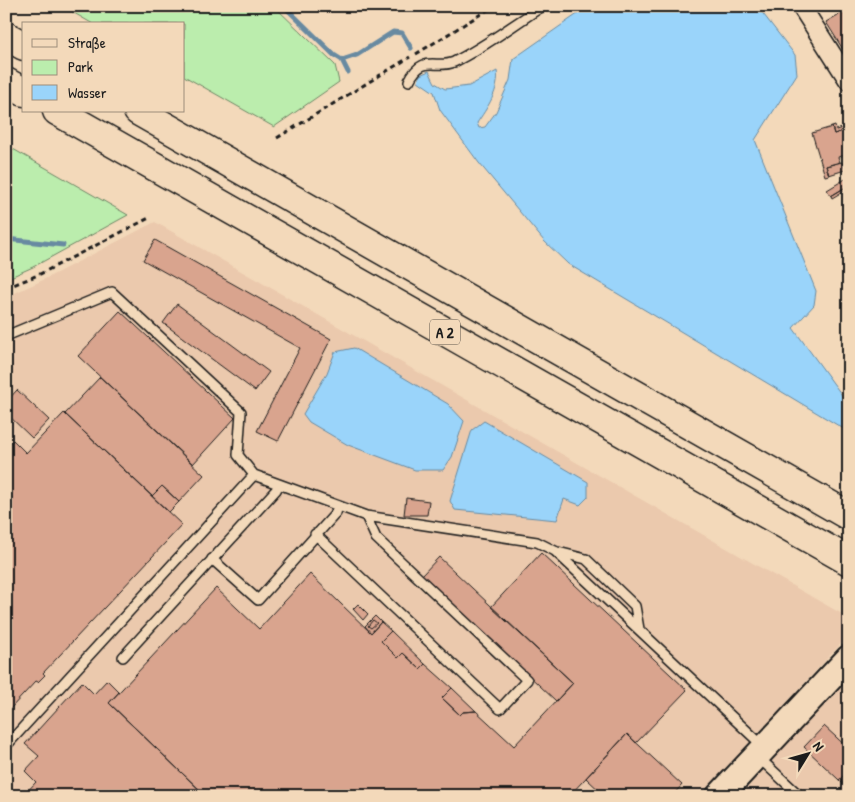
<svg xmlns="http://www.w3.org/2000/svg" width="855" height="802" font-family="'Patrick Hand',sans-serif">
<style>
.built{fill:#ebc9ad}
.green{fill:#bbedad;stroke:#6c8464}
.water{fill:#9ad4fa;stroke:#688aa1}
.lines{fill:none;stroke-linecap:round;stroke-linejoin:round}
.stream{stroke:#688aa1;stroke-width:5}
.building{fill:#d9a48e;stroke:#1c1c1c}
.service-casing{stroke:#1c1c1c;stroke-width:12}
.minor-casing{stroke:#1c1c1c;stroke-width:21}
.secondary-casing{stroke:#1c1c1c;stroke-width:29}
.motorway-casing{stroke:#1c1c1c;stroke-width:31}
.path{stroke:#1c1c1c;stroke-width:3;stroke-dasharray:5 4;stroke-linecap:butt}
.service{stroke:#f3d9ba;stroke-width:9}
.minor{stroke:#f3d9ba;stroke-width:18}
.secondary{stroke:#f3d9ba;stroke-width:25}
.motorway{stroke:#f3d9ba;stroke-width:28}
.labels{text-anchor:middle;dominant-baseline:central;stroke-width:4;stroke-linejoin:round;paint-order:stroke}
.shield{fill:#f3d9ba;stroke:#5c554b;stroke-width:1}
.shield-label{font-size:15px;font-weight:bold;fill:#1c1c1c}
</style>
<rect width="100%" height="100%" fill="#f3d9ba"/>
<filter id="ink" filterUnits="userSpaceOnUse"><feTurbulence type="fractalNoise" baseFrequency=".02" numOctaves="2"/><feDisplacementMap in="SourceGraphic" scale="10" xChannelSelector="R" yChannelSelector="G"/><feConvolveMatrix kernelMatrix="1 2 1 2 8 2 1 2 1" color-interpolation-filters="sRGB"/></filter>
<g filter="url(#ink)">
<path class="built" d="M155,222l694,396v17l-149,161h-694v-499l35,-16z
M849,677v119h-112z"/>
<path class="green" d="M62,6h212l61,59 4,17 -65,45 -90,-51v-52h-91z
M6,145l122,70 -95,52 -27,12z"/>
<path class="water" d="M589,6h168l38,49 2,19 -42,66 61,151 -2,14 -21,23 56,77v27l-281,-168 -24,-23 -65,-78 -39,-53 -6,-18 -16,-11 2,-6 9,-4 6,12 10,6 24,-3 28,-15c3,19 -10,37 -20,52l2,5 6,-1 11,-15 14,-32 3,-21z
M354,348l94,56 16,17 -12,36 -9,13h-28l-67,-25 -39,-23 -6,-8 24,-41 8,-21z
M484,421l104,61v15l-8,8 -16,-6 -7,21 -102,-10 -5,-9 22,-71z"/>
<g class="lines">
<path class="stream" d="M284,6l50,49 8,5 15,-5 36,-23 9,1 9,15
M342,60l6,12
M6,239l57,6"/>
</g>
<path class="building" d="M849,8v12l-5,-8z
M848,9l-4,3 5,8v39l-23,-37z
M835,126l1,4 9,-3 1,3 -12,4 -2,-7z
M832,127l2,7 15,-5v25l-11,3 2,5 -14,4 3,9 -4,1 -13,-43z
M842,162l3,8 -16,5 -3,-9z
M847,178l2,7 -18,11 -4,-6z
M849,185v3l-17,10 -1,-2z
M155,240l176,99 -53,102 -21,-10 43,-83 -157,-88z
M177,304l92,68 -14,19 -92,-68z
M120,311l115,107 -42,46 -115,-108z
M100,377l104,98 -25,27 -17,-16 -10,10 -87,-82z
M17,390l32,30 -17,18 -26,-25v-11z
M64,413l118,112 -139,148 2,2 -7,7 -2,-1 -26,28 -4,-4v-257l7,-8 13,13z
M162,486l17,16 -10,10 -17,-16z
M406,498l23,3 -2,14h-23z
M541,553l146,137 -51,53 -9,-9 -58,62h-363l-97,-93 107,-115 43,41 51,-55 61,59 10,-11 10,9 -10,10 17,17 5,-5 17,16 5,-5 27,24 -10,10 18,17 3,-3 13,-1 38,35 59,-63 -82,-76z
M439,557l134,126 -17,18 -134,-126z
M358,604l10,10 -5,6 -10,-11z
M375,616l6,6 -10,11 -6,-7z
M373,620l4,3 -6,5 -3,-2z
M391,631l34,33 -5,5 -17,-16 -5,5 -17,-17z
M107,680l12,12 -10,11 97,93h-183l13,-14 -11,-11 14,-15 -14,-12 57,-62 12,12z
M452,688l24,23 -13,1 -3,3 -18,-17z
M824,726l25,23v21l-10,10 -35,-33z
M627,734l55,51 -10,11h-67l-19,-18z
M849,770v19l-10,-9z"/>
<g class="lines">
<g class="service-casing">
<path id="service" d="M409,81c14,-28 27,-11 45,-19 31,-15 60,-38 89,-56
M6,336l106,-44 129,120 -3,43 16,20
M315,534l185,175 27,-29 -151,-142 -10,-22
M558,552l28,7 20,19 29,28 4,23
M212,559l46,41 78,-87 2,-7
M123,657l153,-167 3,-6
M6,746l248,-271 112,41 171,26 18,9 208,195
M757,756l43,40"/>
</g>
<g class="minor-casing">
<path id="minor" d="M801,6l48,75"/>
</g>
<g class="secondary-casing">
<path id="secondary" d="M719,796l130,-138"/>
</g>
<g class="motorway-casing">
<path id="motorway" d="M6,36l18,10
M6,82l18,10
M57,111l792,450
M138,111l711,405"/>
</g>
<path class="path" d="M416,54l78,-48
M277,138l133,-81
M6,288l32,-13 111,-57"/>
<use href="#service" class="service"/>
<use href="#minor" class="minor"/>
<use href="#secondary" class="secondary"/>
<use href="#motorway" class="motorway"/>
</g>
</g>
<g class="labels">
<rect class="shield" x="430" y="319.5" width="30" height="25" rx="4"/>
<g class="shield-label">
<text x="445" y="332">A 2</text>
</g>
</g>
<rect width="855" height="802" fill="none" stroke="#f3d9ba" stroke-width="25"/>
<rect x="12" y="12" width="830" height="777" fill="none" stroke="#1c1c1c" stroke-width="2" filter="url(#ink)"/>
<rect x="22" y="22" width="162" height="90" fill="#f3d9ba" stroke="#9d8d7b"/>
<rect x="32" y="39" width="25" height="8" fill="#f3d9ba" stroke="#9d8d7b"/>
<text x="68" y="48" font-size="15" fill="#1c1c1c">Straße</text>
<rect x="32" y="60" width="25" height="15" fill="#bbedad" stroke="#9d8d7b"/>
<text x="68" y="72" font-size="15" fill="#1c1c1c">Park</text>
<rect x="32" y="85" width="25" height="15" fill="#9ad4fa" stroke="#9d8d7b"/>
<text x="68" y="98" font-size="15" fill="#1c1c1c">Wasser</text>
<g transform="translate(808 754) rotate(53)" stroke="#f3d9ba" stroke-width="4" paint-order="stroke">
<path d="M0-4L9 19L0 12L-9 19Z" fill="#1c1c1c"/>
<text y="-8" font-size="14" font-weight="bold" text-anchor="middle" fill="#1c1c1c">N</text>
</g>
</svg>
